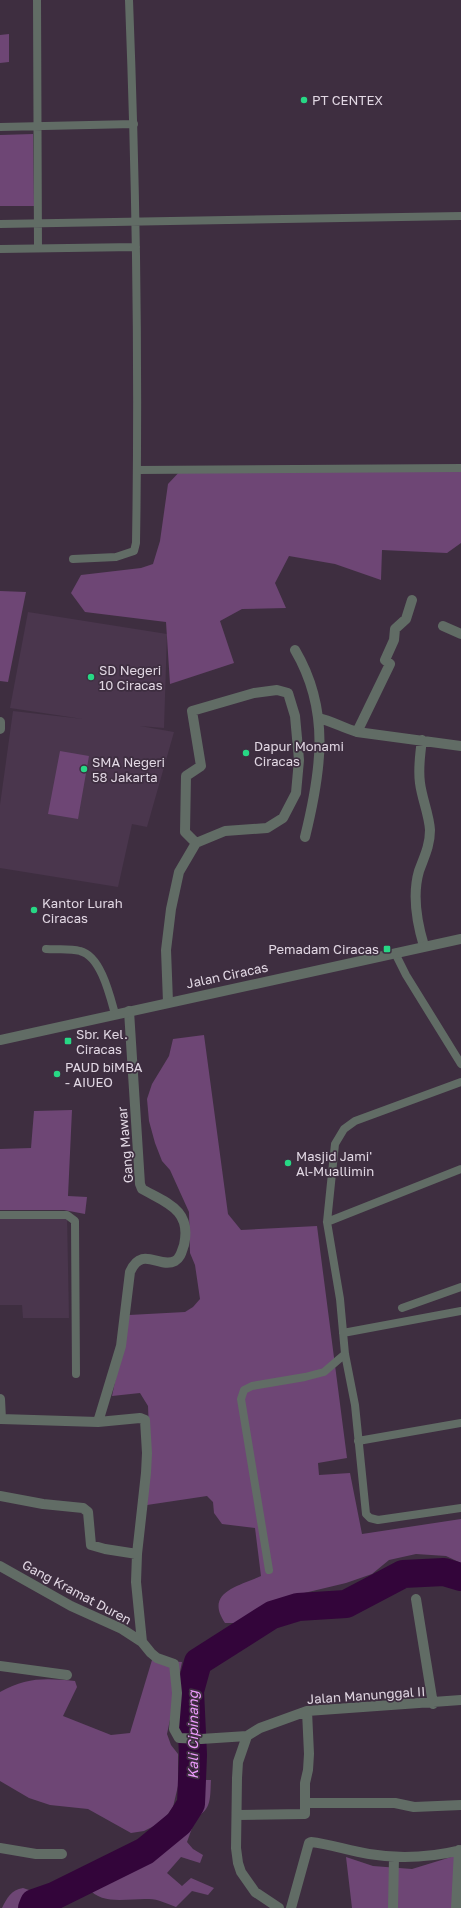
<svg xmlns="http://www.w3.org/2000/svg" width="461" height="1908" font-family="'Golos Text',sans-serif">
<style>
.built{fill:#4a364d}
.green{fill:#6e4675}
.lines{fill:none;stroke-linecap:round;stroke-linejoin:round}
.river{stroke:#33053a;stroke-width:28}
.service{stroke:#616c65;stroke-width:8}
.minor{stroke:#616c65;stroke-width:10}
.tertiary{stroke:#616c65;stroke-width:10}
.poi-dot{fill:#27d885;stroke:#3e2e40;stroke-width:1.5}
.labels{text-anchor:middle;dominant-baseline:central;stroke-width:3.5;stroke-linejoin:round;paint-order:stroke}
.poi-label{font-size:13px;fill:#e1d7e3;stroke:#3e2e40;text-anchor:start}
.street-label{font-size:13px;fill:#e1d7e3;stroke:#3e2e40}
.water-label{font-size:14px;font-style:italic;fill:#ed9bfb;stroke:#3e2e40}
</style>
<rect width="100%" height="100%" fill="#3e2e40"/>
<path class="built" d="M28,612l139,22 -3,94 -24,-2 34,6 -27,95 -15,-3 -14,63 -118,-19v-63l13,-94 70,8 -73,-11z
M67,1215l2,103h-46l-1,-13h-22v-89z"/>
<path class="green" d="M9,34v28l-9,1v-28z
M33,134l1,72h-34v-71z
M182,469l279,1v73l-14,10 -65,-3 -1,30 -46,-16 -46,-8 -14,27 11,25 -44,1 -22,12 14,42 -64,21 -4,-62 -81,-10 -14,-19 10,-18 60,-7 12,-4 7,-23 8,-57z
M0,591l26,1 -18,90 -8,-1z
M60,751l29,5 -11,63 -30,-5z
M204,1035l24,179 13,16 76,-4 30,232 -29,5 1,12 31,-2 12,61 99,-15v44l-15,-7 -30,-2 -27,6 -17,14 -26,9 -46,11 -63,29h-12c-21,-31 14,-37 36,-47l-6,-48 -33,-4 -8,-11 -1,-11 -6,-6 -60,9 3,-50 -2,-49 -8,-13 -28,3 17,-81 56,-3 8,-5 7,-8 -5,-34 -5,-12 -1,-41 -19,-42 -8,-9 -7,-18 -6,-22 -2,-22 5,-15 17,-28 4,-17z
M72,1110l-4,86 19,1 -2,17 -21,-4h-64v-61l31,-1 3,-37z
M152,1660l30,2 -15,72 4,11 7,9v32l-5,21 -11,15 -18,9 -13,2 -43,-24 -38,-4 -21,-7 -29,-17v-89c26,-15 46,-14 75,-11l2,6 -14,29 48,19 19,-2z
M198,1780h13c-1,16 1,30 -15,37l-9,25 6,7 10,6 -3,8 -19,-6 -14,16 15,13 9,-8 23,10 -6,7 -16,-4 -16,16c-8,-3 -18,-8 -27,-8 -20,-1 -47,7 -61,-11 34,-19 92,-42 107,-80 3,-8 2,-19 3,-28z
M461,1854v54h-109l-6,-51 27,9 39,3z
M23,1888l9,3 2,5 -9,12h-23c5,-10 9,-18 21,-20z"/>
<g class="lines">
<path class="river" d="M32,1908l2,-5 20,-7 91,-45 34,-28 12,-19 2,-49 -3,-64 8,-29 74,-47 26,-8 48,-3 57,-30 41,-2 17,5"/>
<path class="service" d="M37,0l1,248
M0,127l134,-3
M0,224l461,-8
M0,249l136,-2
M137,470l324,-2
M73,559l43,-2 18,-6 2,-8c3,-181 0,-362 -7,-543
M46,949c11,1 23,-1 34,2 21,5 30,45 35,63
M395,953l11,22 55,89
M461,1082l-106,39 -11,8 -9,15 -8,78 13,77 5,55 10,51 11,109 4,4 8,2 83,-12
M0,1215h67l8,6 1,153
M327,1222l134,-53
M402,1308l59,-21
M343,1333l118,-22
M358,1441l103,-18
M269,1570l-28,-171 3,-9 8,-4 53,-9 19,-5 21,-18"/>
<path class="minor" d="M443,626l18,8
M295,650c36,61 26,122 10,187
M318,718c14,3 25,10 39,14l104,14
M0,722v7
M357,732l33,-68 -5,-4 9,-20 1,-11 11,-10 6,-19
M422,740c-2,14 -4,29 -2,43 2,16 9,31 10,47 0,16 -6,27 -11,41 -7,24 -2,52 5,75
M168,1002l-2,-52 5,-41 8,-37 17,-29 29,-12 42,-3 16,-10 13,-25 3,-33 -4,-44 -7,-23 -11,-3 -23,3 -62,18 9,55 -15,10 -1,56 11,11
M0,1399l1,20 97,3 42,-4 5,2 2,33 -1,20 -9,81 -1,28 6,60 9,11 6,5 17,6 3,29 -3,36 5,9 22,1 46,-3
M98,1422l23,-76 9,-74c12,-27 29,-3 45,-11 6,-3 7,-11 9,-16 8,-35 -17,-42 -42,-56l-2,-5 -11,-173
M0,1496l43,8 40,4 5,4 3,33 14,4 32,5
M0,1566l71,40 51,23 20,13
M416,1599l17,105
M0,1666l67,9
M305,1803h90l19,4 47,-2
M238,1815l67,-1v-31l3,-13 1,-16 -2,-43
M0,1848l36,6h26
M279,1908l-24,-16 -14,-20 -3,-9 -2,-15 1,-70 1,-16 9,-26 13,-8 47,-17 154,-11
M291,1908l18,-65 2,-1c19,2 38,9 58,12 30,5 63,3 92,-4
M393,1908l1,-51
M456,1908l3,-58"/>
<path class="tertiary" d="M0,1040l461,-101"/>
</g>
<g class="poi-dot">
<circle cx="304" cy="100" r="4"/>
<circle cx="91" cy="677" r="4"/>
<circle cx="246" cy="753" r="4"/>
<circle cx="84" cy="769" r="4"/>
<circle cx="34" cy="910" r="4"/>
<rect x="383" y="945" width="8" height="8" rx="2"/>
<rect x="64" y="1037" width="8" height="8" rx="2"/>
<circle cx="57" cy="1074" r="4"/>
<circle cx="288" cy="1163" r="4"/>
</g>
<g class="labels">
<g class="poi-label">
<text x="312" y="100">PT CENTEX</text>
<text x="99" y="670">SD Negeri<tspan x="99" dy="15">10 Ciracas</tspan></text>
<text x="254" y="746">Dapur Monami<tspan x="254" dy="15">Ciracas</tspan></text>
<text x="92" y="762">SMA Negeri<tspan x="92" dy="15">58 Jakarta</tspan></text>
<text x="42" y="903">Kantor Lurah<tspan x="42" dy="15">Ciracas</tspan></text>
<text x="379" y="949" text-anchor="end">Pemadam Ciracas</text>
<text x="76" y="1034">Sbr. Kel.<tspan x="76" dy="15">Ciracas</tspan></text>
<text x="65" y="1067">PAUD biMBA<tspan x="65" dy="15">- AIUEO</tspan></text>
<text x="296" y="1156">Masjid Jami'<tspan x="296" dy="15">Al-Muallimin</tspan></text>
</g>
<g class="street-label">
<text transform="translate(227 975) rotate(-12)">Jalan Ciracas</text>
<text transform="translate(125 1145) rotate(-95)">Gang Mawar</text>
<text transform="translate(77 1592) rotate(28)">Gang Kramat Duren</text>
<text transform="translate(366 1695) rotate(-4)">Jalan Manunggal II</text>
</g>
<g class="water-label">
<text transform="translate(192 1735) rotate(-90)">Kali Cipinang</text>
</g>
</g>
</svg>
